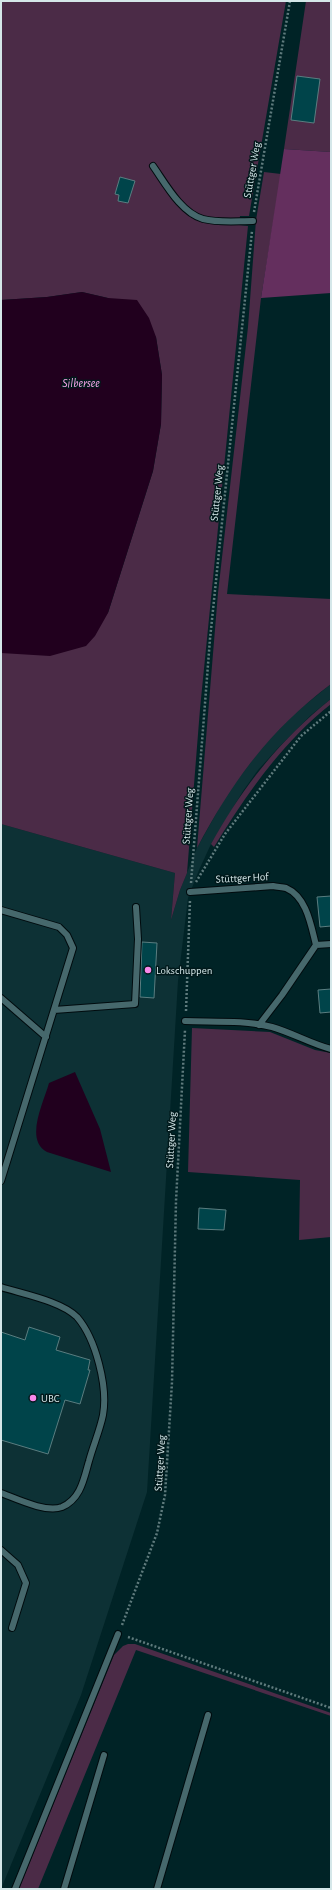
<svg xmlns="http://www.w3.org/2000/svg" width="332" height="1890" font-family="'Alegreya Sans',sans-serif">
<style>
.built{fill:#0d3135}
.green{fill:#4b2b47}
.forest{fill:#642f5e}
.water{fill:#21001e}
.building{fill:#00444a;stroke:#5a7d80}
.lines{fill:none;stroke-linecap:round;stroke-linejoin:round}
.service-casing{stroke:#000b0e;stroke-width:8}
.path{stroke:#5f7b7d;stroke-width:2.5;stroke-dasharray:2 2;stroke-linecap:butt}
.service{stroke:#46686c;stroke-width:6}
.poi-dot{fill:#f888ea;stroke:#01191b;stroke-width:1.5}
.labels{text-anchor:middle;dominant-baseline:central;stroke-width:3;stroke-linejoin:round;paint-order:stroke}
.street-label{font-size:11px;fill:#d5e7e9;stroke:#01191b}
.poi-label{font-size:11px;fill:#d5e7e9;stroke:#01191b;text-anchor:start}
.water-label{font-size:12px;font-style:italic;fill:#f8a6ec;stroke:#01191b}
</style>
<rect width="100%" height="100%" fill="#002326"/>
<path class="built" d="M331,684v15l-20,16 -33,33 -20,22 -15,21 -32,53 -12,26 -11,28 -10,83 -31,511 -66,203 -80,194v-1065l174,49 -4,47 9,-30 17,-42 30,-54 36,-48 32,-33z"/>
<path class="green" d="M1,1h285l-37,215h-9l-1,9 9,1 -48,483 -13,164 -7,17 -9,30 4,-47 -174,-49v-171h8l99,-40 45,-142 8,-47 1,-49 -6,-38 -48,-39 -26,-6 -35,5 -46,3z
M306,1h25v151l-47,-3z
M264,172l17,2 -20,124 -34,296 104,5v85c-62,47 -98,96 -134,164l21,-255 30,-266 8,-107z
M331,699v5c-49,39 -84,89 -117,143l-3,-3c32,-58 69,-104 120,-145z
M192,1028l78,4 45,18 16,3v184l-32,3 1,-60 -112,-8z
M128,1644h7l196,69v3l-195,-66 -98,239h-19l95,-234 9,-9z"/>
<path class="forest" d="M284,149l47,3v141l-70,5z"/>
<path class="water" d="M82,292l26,6 29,2 12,18 7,19 6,38 -1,49 -8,47 -45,142 -13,23 -9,10 -36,10 -49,-3v-353l46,-3z
M75,1072l25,57 11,43 -64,-20c-23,-12 -3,-50 2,-69z"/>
<path class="building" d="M297,76l23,3 -6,44 -23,-3z
M120,177l15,4 -7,22 -10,-2 1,-6 -4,-1z
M331,896v30l-11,1 -3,-30z
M142,942l15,1 -3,55 -14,-1z
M331,989v23l-11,1 -2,-23z
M199,1208l27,2 -2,20 -26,-1z
M29,1327l31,10 -4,13 34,10 -2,10h2l-10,34 -15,-4 -17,54 -47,-14v-108l24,8z"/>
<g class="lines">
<g class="service-casing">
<path id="service" d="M153,166c12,17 28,47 50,53 16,4 34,2 50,2
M190,892l83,-6c4,1 9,1 13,2 21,9 25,38 30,57l15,-1
M1,910l58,17 8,8 6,13 -72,233
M1,998l45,39
M54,1010l81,-6 3,-65 -2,-32
M185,1021c29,1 60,-1 87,6 21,6 39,17 59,22
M259,1025l23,-30 34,-50
M1,1287c22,7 60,14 76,30 19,22 31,70 26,98 -3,15 -10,31 -14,46 -5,17 -8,38 -27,46 -16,6 -45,-8 -61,-14
M1,1550l17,15 8,18 -14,45
M15,1889l103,-255
M64,1889l40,-134
M157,1889l51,-174"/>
</g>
<path class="path" d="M254,212l36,-211
M196,882l29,-48 76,-98 30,-25
M191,883l19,-244 42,-408
M186,1011l4,-111
M122,1625l35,-92 8,-38 7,-113 4,-181 9,-171
M128,1637l203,71"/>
<use href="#service" class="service"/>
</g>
<g class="poi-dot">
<circle cx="148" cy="970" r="4"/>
<circle cx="33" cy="1398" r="4"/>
</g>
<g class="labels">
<g class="street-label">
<text transform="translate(252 170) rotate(-80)">Stüttger Weg</text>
<text transform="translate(217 493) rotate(-84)">Stüttger Weg</text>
<text transform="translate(188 816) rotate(-86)">Stüttger Weg</text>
<text transform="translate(242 878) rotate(-3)">Stüttger Hof</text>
<text transform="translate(171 1140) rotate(-87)">Stüttger Weg</text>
<text transform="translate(160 1463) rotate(-86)">Stüttger Weg</text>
</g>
<g class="poi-label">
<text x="156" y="970">Lokschuppen</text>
<text x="41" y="1398">UBC</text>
</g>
<g class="water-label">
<text x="81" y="383">Silbersee</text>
</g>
</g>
<rect width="332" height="1890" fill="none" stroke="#d5e7e9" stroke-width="4"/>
</svg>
